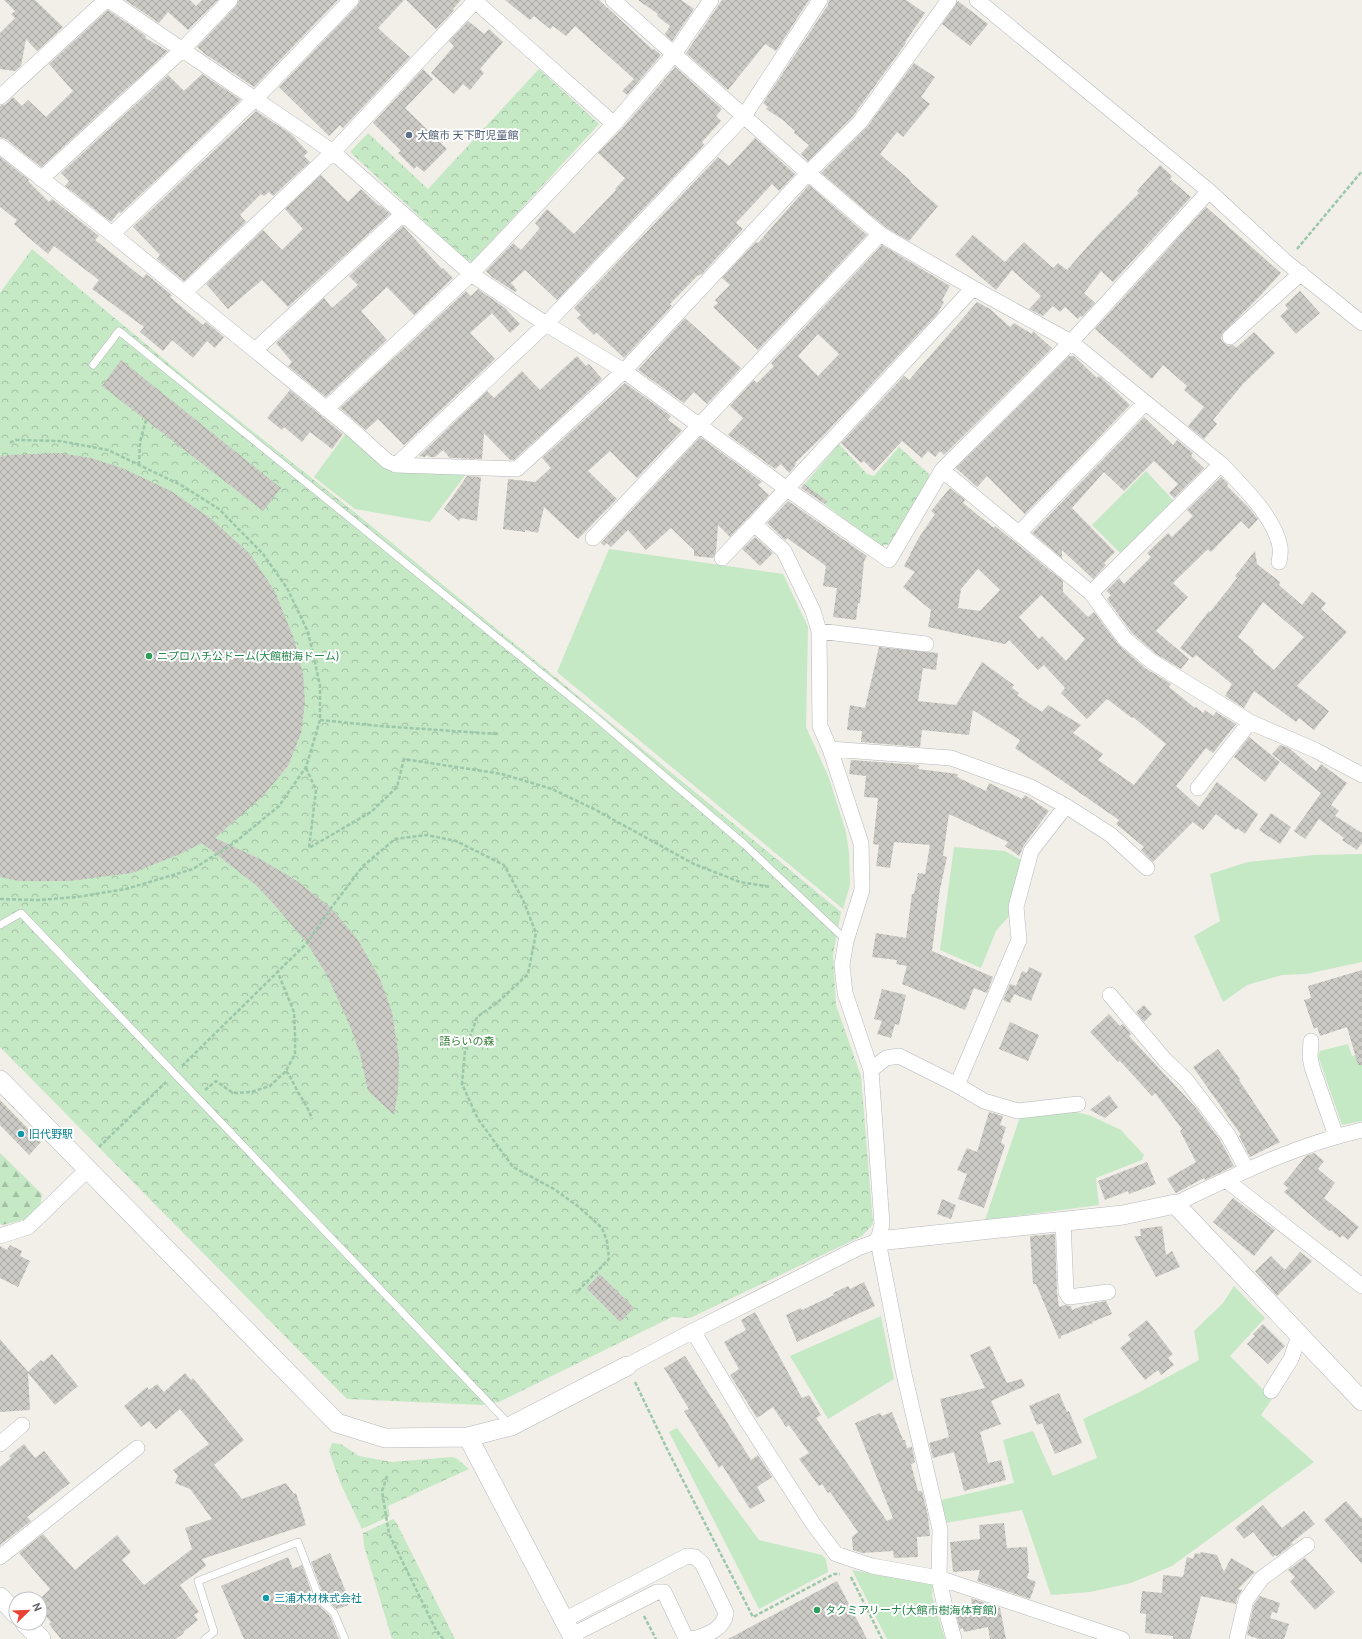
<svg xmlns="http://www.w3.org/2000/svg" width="1362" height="1639" font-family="Cabin,'Noto Sans JP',sans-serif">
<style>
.green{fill:#c5e8c5}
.forest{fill:url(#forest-firs)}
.park{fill:url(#park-crowns)}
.building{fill:url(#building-cross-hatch);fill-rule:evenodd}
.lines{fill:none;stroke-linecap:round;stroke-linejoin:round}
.service-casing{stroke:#b5b8bc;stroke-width:8}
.minor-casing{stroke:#b5b8bc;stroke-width:16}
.tertiary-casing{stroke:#b5b8bc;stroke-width:20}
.path{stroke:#9cc7a9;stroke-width:2.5;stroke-dasharray:4 2;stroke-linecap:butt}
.service{stroke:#fff;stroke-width:7}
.minor{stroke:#fff;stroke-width:15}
.tertiary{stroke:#fff;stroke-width:19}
.service-dot{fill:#5c6f8a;stroke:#fff;stroke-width:1.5}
.leisure-dot{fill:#2e9e5b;stroke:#fff;stroke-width:1.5}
.culture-dot{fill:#0f9aa8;stroke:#fff;stroke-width:1.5}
.labels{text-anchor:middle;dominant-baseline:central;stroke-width:4;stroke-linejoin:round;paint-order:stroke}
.service-label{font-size:11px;fill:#4e5e75;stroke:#fff;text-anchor:start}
.leisure-label{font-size:11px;fill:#27864d;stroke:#fff;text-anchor:start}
.park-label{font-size:11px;fill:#348238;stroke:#fff}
.culture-label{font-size:11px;fill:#0d838f;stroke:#fff;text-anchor:start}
</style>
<defs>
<pattern id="forest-firs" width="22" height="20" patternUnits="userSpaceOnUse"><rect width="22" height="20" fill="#c5e8c5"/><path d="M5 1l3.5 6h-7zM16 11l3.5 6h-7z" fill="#a3c0a4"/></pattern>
<pattern id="park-crowns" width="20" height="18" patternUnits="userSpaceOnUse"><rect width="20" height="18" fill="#c5e8c5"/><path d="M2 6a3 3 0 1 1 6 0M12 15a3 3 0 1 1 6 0" fill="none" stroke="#a3c0a4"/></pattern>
<pattern id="building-cross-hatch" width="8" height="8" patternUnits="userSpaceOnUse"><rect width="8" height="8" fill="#cccac5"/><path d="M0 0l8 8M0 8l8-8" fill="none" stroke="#a9a8a4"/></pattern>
</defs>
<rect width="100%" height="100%" fill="#f1efe8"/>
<path class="green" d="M346,433l41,32 80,8 -37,49 -75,-13 -41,-32z
M1146,471l28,30 -54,52 -28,-28z
M609,549l174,25 25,53 -2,100 23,51 17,54 3,21 1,32 -7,24 -286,-237z
M954,847l51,4 16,9 -10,43v11l-15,17 -15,37 -41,-18z
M1362,854v108l-56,12 -24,1 -35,10 -24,17 -29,-66 26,-15 -10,-47 38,-12 66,-7z
M1348,1044l4,12 10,-3v68l-20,4 -24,-69 2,-5z
M1073,1111l18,5 30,14 23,25 -2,5 -46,18 3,27 -114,15 35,-103z
M1234,1286l31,32 -35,38 42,43 -11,16 53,47 -142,104 -41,17 -41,9 -39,3 -29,-85 -77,13 -4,-23 73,-17 -11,-43 30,-9 20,45 44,-18 -14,-39 55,-26 61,-33 -5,-29 29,-28z
M881,1316l13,63 -66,40 -38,-63z
M677,1428l82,112 63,15 4,4 2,13 -69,37 -90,-177z
M852,1570l81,14 -1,12 13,43h-58z"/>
<path class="forest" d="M0,1153l42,41 -2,14 -16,12 -22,5 -2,-1z"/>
<path class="park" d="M539,69l60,55 -127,138 -7,-3 -115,-107 18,-19 60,56z
M32,249l170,142 151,120 488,401 -8,43 3,50 25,71 12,148 -11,12 -172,82 -18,-1 -173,85 -17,3 -135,-6 -347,-352v-754z
M839,444l28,30 7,2 25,-29 31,28 -39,69 -11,2 -78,-59z
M332,1443l9,1 18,12 33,6 60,-5 4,1 13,11 -81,37 2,10 -28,13 -22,-47 -11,-31z
M393,1519l3,3 59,117h-63l-28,-93 -1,-13z"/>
<path class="building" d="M4,0h31l28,27 -26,24 -11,-12 -5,27 -6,5 -15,-2v-36l15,-15 -4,-4 4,-3z
M125,0h65l6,6 6,-6h16l-30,30 -20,-18 -9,11z
M239,0h99l-84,87 -49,-33 -8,-7 39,-41z
M360,0h44l-26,28 32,29 -67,71 -3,-3 -11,11 -50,-49 78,-81z
M406,0h55l-8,9 1,1 -18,19z
M505,0h94l54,50 1,-1 7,6 -34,40 -5,-4 12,-12 -59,-53 -9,10 -13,-10 -3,3 -16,-13 -4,4z
M638,0h43l13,9 -22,32 -7,-7 5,-8 -13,-10 1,-2z
M722,0h87l-33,51 -11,-7 -37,46 -42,-37z
M829,0h77l19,13 -20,29 1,1 -53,73 -45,45 -7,-7 8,-9 -15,-12 1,-2 -12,-11 -17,-11 2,-2 -5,-4 65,-98z
M958,1l30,23 -18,22 -28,-22z
M108,10l38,26 -1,2 23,13 -127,116 -35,-28 -6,-2v-31l6,-2 7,-7 9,9 6,-6 18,17 27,-26 -24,-27z
M468,21l16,13 5,-5 14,13 -23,27 4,4 -14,17 -7,-6 -9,10 -23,-21 23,-27 -5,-5z
M914,63l21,14 -14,20 9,7 -27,33 -6,-5 -17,22 31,27 -1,1 28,24 -29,35 -24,-14 -64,-54 46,-46z
M675,67l47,42 -6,7 5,5 -19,21 2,3 -147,155 -32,-30 -14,13 6,7 -2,2 -23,-15 -6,-6 27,-28 8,7 19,-22 -5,-5 12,-14 27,25 42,-44 -1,-1 10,-11 -27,-25 23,-23z
M423,69l10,10 -28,29 42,41 -23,23 -7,-6 -3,3 -16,-16 3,-2 -28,-28z
M202,74l39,26 -120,113 -2,-1 -8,10 -46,-36 4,-5 -8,-8 107,-98 16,16z
M256,111l35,23 17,18 -4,4 6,6 -37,34 -4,-4 -5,4 -3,-2 -21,21 6,7 -62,59 -27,-22 3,-4 -27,-28z
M755,138l40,36 -16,17 -7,-7 -36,39 7,6 -41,45 -5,2 -27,28 2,2 -48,52 -28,-26 -2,3 -17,-17 4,-3 -7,-7 144,-151 11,9z
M0,157l29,23 -1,1 21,21 3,-3 47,37 -4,4 48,38 3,-4 26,21 -2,2 33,28 3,-3 18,15 -9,11 -8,-7 -14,17 -21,-18 -9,11 -23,-19 4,-5 -52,-38 7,-9 -45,-34 -6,8 -20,-17 -14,-13 3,-4 -17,-13z
M1160,165l12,11 -2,3 21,18 -78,85 -12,-11 -17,22 11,10 -13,14 -2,-1 -2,3 -13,-12 -5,5 -7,-6 -10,10 -14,-7 12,-13 -29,-26 -16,20 -41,-35 18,-20 32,27 19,-20 29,26 5,-5 9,7 28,-32 44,-45 -2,-2z
M321,175l27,27 13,-13 18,17 1,-1 10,9 -102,93 -26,-27 -34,29 -22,-25 57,-54 19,20 21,-21 -18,-20z
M809,185l58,50 -109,115 -45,-43 5,-4 -3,-3 15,-15 -8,-7 34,-36 2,1z
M1206,207l75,66 -21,23 -38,38 -1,5 3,4 4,3 5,-1 3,3 18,-16 21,21 -32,31 -30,36 4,4 -13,15 -16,-13 16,-19 -20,-17 3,-4 -24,-21 -11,14 -57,-50z
M403,226l39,43 1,-1 10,10 -39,37 -27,-28 -26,24 26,29 -61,57 -38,-31 4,-4 -16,-19 48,-45 8,10 26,-23 -9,-9z
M882,245l68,41 -8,14 2,2 -7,12 -114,122 -27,26 -1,4 -6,7 -8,-9 -6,5 -47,-34 15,-17 -13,-12 24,-26 3,3 17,-17 -3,-3zM818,334l21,20 -21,22 -20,-20z
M478,289l27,19 15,16 -10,9 -18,-20 -22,20 25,26 -91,86 -26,-26 -12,11 -26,-22 126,-117 5,5z
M1300,291l20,22 -24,21 -16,-18 8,-7 -3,-4z
M977,302l13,7 20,18 4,-4 18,11 1,-3 1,1 18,16 -108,107 -4,-4 -5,6 -7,-6 -6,7 -20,-17 -28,30 -10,-10 -3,2 -20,-20 63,-67 5,4z
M685,318l56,50 -34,36 -13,-12 -10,11 -46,-33z
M577,356l9,10 3,-2 13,15 -88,81h-4l-26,-27 -2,26 -32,-1 -7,-8 -8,7h-5l-3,-2 -2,2 -6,-1 68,-65 7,7 28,-27 18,19z
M1069,356h5l23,22 2,-2 8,7 23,22 -105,109 -38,-38 -10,11 -21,-19z
M121,360l160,128 -18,23 -161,-125z
M625,383l46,33 -3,4 14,10 -45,48 -27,-27 -22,20 29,28 -39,40 -34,-32 -6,26 -13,-3v2l-22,-3 5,-50 27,3 16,-14 -9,-10z
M290,390l53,44 -11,15 -22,-17 -8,10 -18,-15 -2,3 -15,-12z
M1144,417l29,28 4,-5 16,13 -2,3 13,12 -30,30 -5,-5 9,-9 -24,-23 -30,30 -20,-19 -32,36 43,44 -11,11 2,2 -13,14 -31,-29v8l-30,-25z
M700,437l62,45 -4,3 11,10 -39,42 -12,-12 -2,27 -3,6 -19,-2v-6l-23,-22 -25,22 -18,-20 -17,17 -4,-4 -3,3 -3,-3z
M58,453l33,5 31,10 49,23 39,27 40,36 25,38 19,47 9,35 2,28 -4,31 -13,33 -25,30 -48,42 45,21 37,22 34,27 27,32 22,39 12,33 7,46 -1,32 -4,25 -26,-24 -8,-37 -10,-28 -22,-49 -21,-34 -29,-34 -21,-23 -55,-43 -22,11 -48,19 -63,8h-50l-19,-4v-420l9,-2z
M467,476l14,1 -4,44 -16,-3 -2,3 -15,-12z
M1221,477l7,7 -1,2 22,22 9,11 -9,10 -8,-8 -30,31 -3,-3 -35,34 15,14 -32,34 33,28 -8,10 -25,-15 -24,-21 -25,-34 4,-4 -5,-4 13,-13 5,6 27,-27 -4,-4 21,-20 4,4 21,-21 -6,-6z
M804,484l23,17 -2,3 -24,-16z
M950,488l15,12 -2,3 31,25 1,-2 68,55v11l25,25 6,-5 24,32 27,24 26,16 -2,3 26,21 1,-1 7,6 2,-3 8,6 3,-4 20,12 -23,29 -7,-5 -30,38 23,21 18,-25 41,32 -13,20 -8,-6 -1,2 -20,-16 -13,16 -10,-8 -40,40 -12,-12 3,-3 -28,-23 3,-4 -104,-72 5,-8 -47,-30 -4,25 -47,-5 -2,17 -59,-5 1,-11 -15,-1 3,-25 15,3 14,-61 59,6 -2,17 -13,-2 -5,33 38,4 26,-43 32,23 -2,3 7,5 -2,2 25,17 6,-7 33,20 -8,8 30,21 -5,6 36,25 32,-41 -33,-27 -1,1 -25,-19 -20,20 -26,-26 4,-5 -21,-23 -6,5 -29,-30 -4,4 -77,-17 3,-17 -28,-23 12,-15 -11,-6 14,-27 17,-25 -4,-3zM978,569l22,21 -20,21 -22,-3 3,-19zM1041,595l44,44 -19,22 -24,-25 -3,3 -20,-22z
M788,501l79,55 -3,5 -4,42h-2l-2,17 -23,-3 4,-29 -14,-2 3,-20 -39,-28 -2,2 -18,-17z
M755,537l18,16 -13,13 -18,-17z
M1255,551l2,13 23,18 -1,3 23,20 10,-13 14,11 -5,6 26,23 -50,54 32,25 -15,19 -15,-12 -3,4 -42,-31 -10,17 -19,-12 7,-12 -36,-29 -3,3 -13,-10 29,-37 1,1 27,-34 -2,-2zM1263,602l41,35 -30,33 -21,-18 1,-2 -16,-13z
M1249,737l31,25 -15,20 -31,-25z
M1280,745l9,3 27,23 5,-7 26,19 -16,22 8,6 -4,5 27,17v10l-5,7 -15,-10 2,-2 -25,-19 -14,20 -11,-8 27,-38 -49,-39z
M851,760l68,5 -1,4 40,5 -1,3 29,14 3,-8 33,16 3,-4 24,16 -25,34 -5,11 -14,-10 3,-4 -59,-28 -6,42 4,1 -7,32 -8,62 61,26 -6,16 -13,-5 -9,22 -63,-26 5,-18 -11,-2 1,-4 -25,-3 4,-24 30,5 6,-44h2l4,-21 7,1 5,-29 -36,-3 -4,26 -14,-2 3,-21 -6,-1 5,-46 -14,-1 2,-21 -17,-2z
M1271,813l20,14 -11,17 -21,-14z
M1029,967l13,6 -11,28 -17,-7 -4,9 -7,-3 7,-16 6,2 6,-15 5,2z
M1362,970v95h-4l-11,-38 -27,9 -3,-9 -3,2 -10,-29 7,-2 -3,-12z
M882,989l24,6 -7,30 -4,-1 -4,14 -14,-4 5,-13 -8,-2z
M1144,1005l8,9 -8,8 -8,-10z
M1109,1014l11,12 3,-2 8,10 -2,2 68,73 23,31 14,26 -29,14 -1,-2 -28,15 -9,-14 29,-17 -16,-31 2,-2 -27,-36 -3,3 -32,-35 -2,1 -28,-30z
M1010,1022l29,13 -11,26 -29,-12z
M1218,1049l22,30 -1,1 41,62 -30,15 -11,-21 2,-1 -48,-68z
M1109,1095l9,12 -13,11 -15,-8z
M0,1100l41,42 -12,13 -29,-30z
M989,1112l14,4 -3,9 6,2 -5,16 4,2 -21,63 -26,-9 9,-25 -10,-4 10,-22 10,4z
M1314,1153l10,8 -6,8 17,14 -11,15 35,29 -11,13 -6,-5 -2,3 -9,-8 -2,1 -45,-39 4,-4 -5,-4 23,-28z
M1147,1162l9,22 -27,10 -1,-3 -23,9 -7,-19z
M1233,1198l42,32 -21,26 -41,-34z
M942,1199l14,6 -5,14 -14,-5z
M1162,1226l4,29 6,-4 8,16 -24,10 -22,-41h7l-1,-7z
M1055,1234l2,58 2,15 6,-2 6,1 1,4 13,-5 1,1 9,-3 11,-2 6,13 -20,8 1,1 -32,13v2l-2,1 -23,-55h-3l-3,-48z
M10,1245l12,6 -2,5 10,5 -12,26 -18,-9v-32l7,4z
M1300,1252l12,9 -35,35 -22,-25 16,-15 14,14z
M600,1274l34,34 -14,14 -34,-34z
M864,1282l11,24 -78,36 -11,-27 15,-7 1,2 32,-15 -1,-2 15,-7 2,3z
M755,1312l47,86 7,-3 12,20 -5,3 71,103 6,-3 -38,-95 25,-10 2,3 10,-4 11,28h2l2,8 5,-1 3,15 -4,2 7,27h4l6,25 2,20 -13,1 1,20 -24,1 -1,-7 -31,2 -9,-3 -1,-13 6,-5 -28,-40 -2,1 -6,-9 -3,2 -20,-27 10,-6 -20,-28 -3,2 -13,-20 -16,11 -27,-43 9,-6 -15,-27 22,-12 -5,-10z
M1147,1320l26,34 -5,4 6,7 -13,10 -3,-5 -13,10 -25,-32 11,-9 -3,-4z
M1263,1324l22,22 -17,18 -21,-20 8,-8 -2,-2z
M0,1339l28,33 13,-12 2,2 9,-8 26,32 -23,19 -27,-32 2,37 -30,2z
M990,1346l17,37 15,-4 3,7 -34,15 10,23 -21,8 8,31 13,-3 5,20 -42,11 -10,-39 -21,6 -4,-15 20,-6 -9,-38 45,-11 -15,-33z
M685,1356l66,104 7,-5 14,22 -15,10 8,14 -15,8 -28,-44 -3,3 -35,-57 5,-2 -25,-41z
M185,1373l6,7 2,-2 51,62 -30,25 28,34 44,-16 8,11 2,-1 10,32 -104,34 4,7 -26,19 19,27 -5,3 4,5 -15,12 1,1 -8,6h-115l-12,-15 2,-2 -11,-12v-11l10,-10 -31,-36 24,-19 32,36 42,-35 14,17 -9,8 22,25 48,-36 -7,-21 27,-9 -22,-30 -15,-6 3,-7 -5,-6 36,-26 -29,-35 -24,20 -7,-8 -8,6 -17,-21 23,-19 2,3 8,-6 7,8z
M1059,1393l8,19 2,-1 13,32 -27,11 -13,-31 -5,2 -8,-19z
M24,1444l11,14 9,-7 26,32 -43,34 4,4 -31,24v-78l11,-9 -2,-2z
M1346,1501l16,18v45l-38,-44z
M1263,1505l19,23 22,-17 11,13 -24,19 2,1 -16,12 -2,-1 -2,2 -20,-25 -9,7 -9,-11z
M1004,1523l3,25 20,-1 2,24 -2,7 9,4 -6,17 -53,-18 3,-11 -27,2 -3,-30 30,-3 -1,-14z
M1201,1552l16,3 7,17 7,-14 24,14 -17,17 4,1 -5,8 -1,6 -35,-8 -11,43h-17v-3l-28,-3 1,-19 -6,-1 2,-22 20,2 1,-18 20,2 4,-20 6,2 2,-6 5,1z
M330,1553l21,51 -14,5 -13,-12 -13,-35z
M288,1557l5,12 9,-4 13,37 15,14 9,23h-95l-23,-53z
M1305,1558l30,34 -20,18 -25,-28 5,-5 -7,-7z
M837,1581l30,58h-139z
M1260,1596l20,7 -3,10 -5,-1 -2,6 19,6 -5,15h-25l-12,-4 7,-31z
M971,1598l29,10 6,31h-16l-2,-12 -24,5 -1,-4 -3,1 -4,-15 17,-3z"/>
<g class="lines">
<g class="service-casing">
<path id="service" d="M93,365l26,-34 475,385 150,128 102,96
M0,925l21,-12 489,512
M205,1639l9,-7 -16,-51 100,-39 22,58 14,13 11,26"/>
</g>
<g class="minor-casing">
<path id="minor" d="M109,0l224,152 138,122 75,50 78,47 163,118 102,71 53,-90 129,-128 138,-151
M474,0l140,124
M613,0l195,173 72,61 93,54 98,54 150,122 -130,129
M977,0l232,191 77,71 76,61
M0,97l106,-97
M0,146l112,88 237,193 38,34 9,4 121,4 107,-98 184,-198 52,-51 89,-122
M41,179l141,-129 48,-50
M112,234l143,-135 96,-99
M185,292l148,-140 143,-152
M1230,337l71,-64
M255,350l148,-136
M326,409l145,-135 143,-150 60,-70 37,-54
M1221,464c20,21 54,53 59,83 1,5 0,10 -1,15
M396,465l150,-141 198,-208 76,-116
M942,470l149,123 34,46 26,22 99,61 65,28 47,25
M1019,533l126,-130
M593,538l287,-304
M722,558l32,-34
M819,631l107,13
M830,749l121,9 80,29 35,19 45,29 36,33
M1198,788l52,-66
M1110,995l55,65 21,20 42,55 19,35
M1311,1041l-1,16 2,10 24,69
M871,1070l15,-12 13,-2 58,29 27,16 34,10 60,-7
M957,1085l62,-145 -3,-33 15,-56 35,-45
M1226,1180l136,106
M1175,1204c61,-29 120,-59 187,-74
M1063,1221l3,71 3,5 39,-5
M0,1236l28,-9 59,-57
M693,1331l50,84 71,110 22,29 36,12 67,12 183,61
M627,1366l66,-35 165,-83 20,-7
M1271,1391l20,-32 8,-23
M0,1444l22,-19
M0,1557l137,-109
M564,1620l123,-64 8,1 7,6 24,50c-2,16 -19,22 -33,26
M572,1635l85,-43h7l21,44 6,3
M954,1639l-10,-36 -5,-25 1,-49 -36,-155 -26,-133 4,-17 -11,-154 -26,-77 -3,-28 4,-24 16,-51 -1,-47 -31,-94 -10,-23 -1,-95 -6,-20 -29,-60 -30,-27 219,-236
M1237,1639l9,-39 16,-22 45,-33"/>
</g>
<g class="tertiary-casing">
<path id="tertiary" d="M0,1080l337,343 48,15 83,-1 43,-11 116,-60
M878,1241l245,-26 52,-11 187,197
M468,1437l106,202
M0,1597l16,17
M25,1623l16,16"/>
</g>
<path class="path" d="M1297,249l65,-78
M139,465l1,-23 6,-22
M320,720l60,6 117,8
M306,768l10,22 -7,58 62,-36 26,-25 7,-28 98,15 50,15 42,20 100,55 46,18 31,5
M0,899l38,1 39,-3 49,-8 67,-20 41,-26 45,-37 27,-39 14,-47v-35l-12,-53 -21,-44 -24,-34 -44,-45 -38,-24 -73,-35 -48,-9 -44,-1 -7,3
M182,1066l125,-123 24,-35 32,-42 32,-27 32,-4 29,6 48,24 19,35 13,33 -8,41 -31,29 -20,14 -12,34 -3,33 16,35 35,48 41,22 25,18 23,21 5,13 2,18 -33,34
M286,1071c5,6 7,12 11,19 6,11 11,17 15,29
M205,1090l11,-9 17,12 18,-1 19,-6 16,-15 9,-17v-20l-1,-22 -16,-39
M99,1147l67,-65
M635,1382l33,69 85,166 81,-43h6
M387,1476l-5,15 7,43 46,94 8,11
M851,1577l31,62
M644,1616l12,23"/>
<use href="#service" class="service"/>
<use href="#minor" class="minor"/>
<use href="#tertiary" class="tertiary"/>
</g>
<circle class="service-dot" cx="409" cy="135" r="4"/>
<g class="leisure-dot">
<circle cx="149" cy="656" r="4"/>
<circle cx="817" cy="1610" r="4"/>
</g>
<g class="culture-dot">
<circle cx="21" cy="1134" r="4"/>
<circle cx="266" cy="1598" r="4"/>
</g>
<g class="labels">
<g class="service-label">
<text x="417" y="135">大館市 天下町児童館</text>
</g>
<g class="leisure-label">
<text x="157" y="656">ニプロハチ公ドーム(大館樹海ドーム)</text>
<text x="825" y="1610">タクミアリーナ(大館市樹海体育館)</text>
</g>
<g class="park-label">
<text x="467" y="1041">語らいの森</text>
</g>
<g class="culture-label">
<text x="29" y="1134">旧代野駅</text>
<text x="274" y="1598">三浦木材株式会社</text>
</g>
</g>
<g transform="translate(28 1611) rotate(67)"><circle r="19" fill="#ffffff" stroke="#bfc1c3"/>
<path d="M0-3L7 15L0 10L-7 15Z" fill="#ea4335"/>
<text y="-6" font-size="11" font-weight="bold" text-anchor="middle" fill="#5f6368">N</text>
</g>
</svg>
